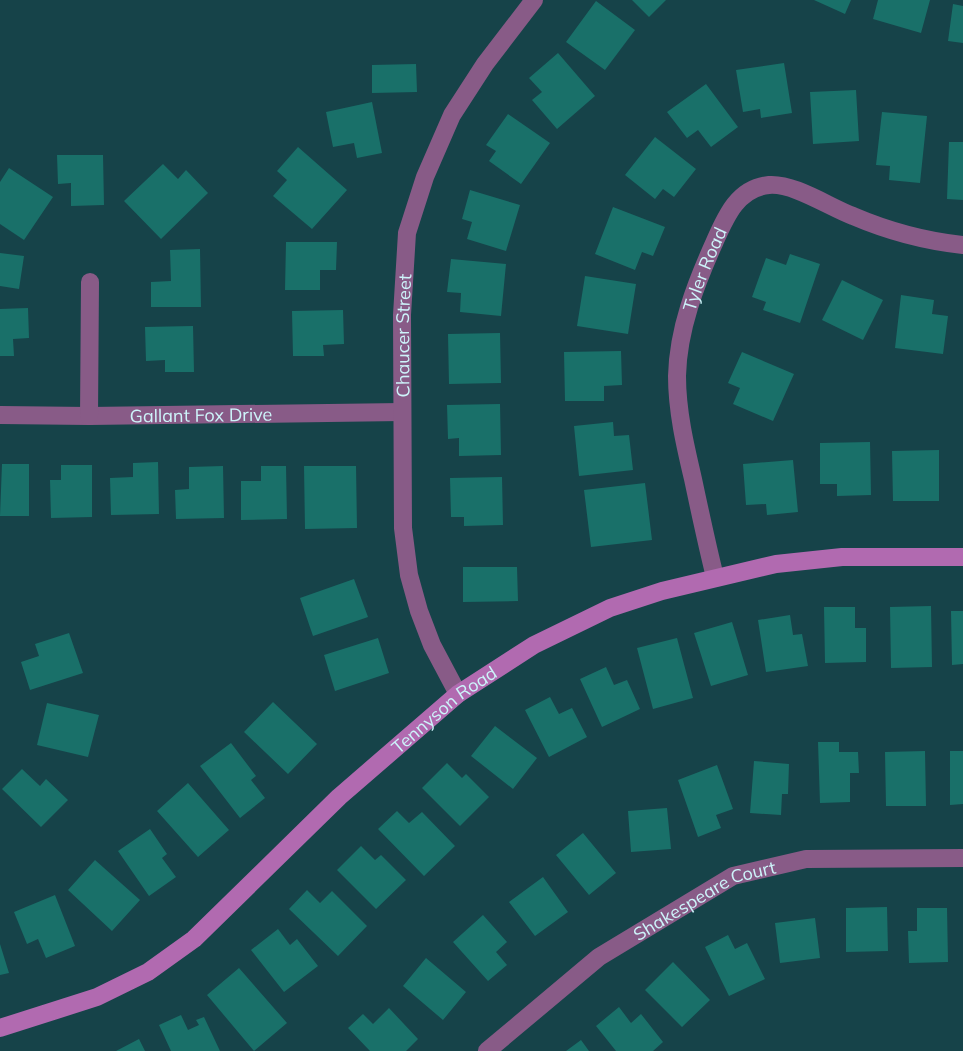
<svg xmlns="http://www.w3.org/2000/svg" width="963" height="1051" font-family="Mulish,sans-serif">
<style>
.building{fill:#197069}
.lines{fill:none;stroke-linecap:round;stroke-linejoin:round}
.street{stroke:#885b87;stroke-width:18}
.secondary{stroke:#b16ab0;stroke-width:18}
.labels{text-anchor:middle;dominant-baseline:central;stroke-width:4.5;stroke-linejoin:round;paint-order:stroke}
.street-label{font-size:18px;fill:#cdf4fa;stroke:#03282d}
</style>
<rect width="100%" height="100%" fill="#164349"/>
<path class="building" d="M632,0h34l-17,17z
M814,0h37l-6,14z
M878,0h52l-9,33 -48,-14z
M596,1l39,29 -30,40 -39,-28z
M953,4l10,2v37l-15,-2z
M558,53l37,43 -38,33 -25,-29 10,-8 -13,-14z
M784,63l8,50 -31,5 -1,-9 -17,3 -7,-42z
M416,64l1,28 -45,1v-28z
M706,84l32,43 -27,20 -13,-17 -11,8 -20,-26z
M856,90l3,51 -46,3 -3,-52z
M372,102l10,51 -25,5 -3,-15 -21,4 -7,-35z
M882,112l45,4 -7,67 -31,-3 1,-14 -14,-1z
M508,114l42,29 -29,41 -32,-23 7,-10 -10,-6z
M655,137l41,32 -22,28 -11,-8 -8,10 -30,-24z
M949,142h14v58l-16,-1z
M298,147l49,43 -35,39 -39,-33 14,-16 -10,-9z
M57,155h46l1,50 -33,1v-23l-13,1z
M163,164l15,15 8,-9 22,23 -47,46 -37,-38z
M9,168l44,29 -29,43 -24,-16v-42z
M470,190l50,15 -14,46 -39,-12 5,-17 -10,-3z
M613,207l52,20 -12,29 -11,-4 -7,18 -40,-16z
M286,242h51l-1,28h-16v20h-35z
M200,249l1,58h-50v-25l20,-1 -1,-31z
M0,253l24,3 -5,33 -19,-3z
M790,254l30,10 -20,59 -37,-13 3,-8 -14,-5 14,-39 20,7z
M451,259l55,5 -5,52 -41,-4 1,-19 -14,-1z
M585,276l51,8 -8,50 -51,-8z
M842,280l41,20 -20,40 -41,-20z
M901,295l33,5 -2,14 16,2 -5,38 -48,-6z
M28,308l1,30 -16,1 1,17h-14v-47z
M343,310l1,34 -21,1 1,11h-31l-1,-45z
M193,326l1,46h-29v-12l-19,1 -1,-34z
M500,333l1,50 -52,1 -1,-50z
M621,351l1,34 -18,1v15h-39l-1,-49z
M742,352l52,22 -21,47 -40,-17 7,-16 -12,-5z
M500,404l1,51 -42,1v-18l-11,1 -1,-34z
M613,422l1,14 15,-1 4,35 -54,6 -5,-50z
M870,442l1,53 -34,1v-12h-17v-41z
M939,450v51h-46l-1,-50z
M793,460l5,52 -31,3 -1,-11 -20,1 -3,-41z
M158,462l1,52 -48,1 -1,-37 23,-1v-14z
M2,464h27v52h-29z
M61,465h31v52l-41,1 -1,-38h11z
M223,466l1,52 -48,1 -1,-29 14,-1v-22z
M261,466h25l1,53 -46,1v-39h20z
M304,466h52l1,62 -52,1z
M502,477l1,48 -39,1v-9h-13l-1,-39z
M645,483l7,57 -61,7 -7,-57z
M463,567h54l1,34 -55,1z
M354,579l14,38 -55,19 -13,-38z
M931,606l1,61 -41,1 -1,-61z
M824,607h31v21h11v34l-41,1z
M951,611h12v53l-11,1z
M790,615l3,20 9,-1 6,32 -42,6 -8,-52z
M732,622l16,53 -37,11 -17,-53z
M69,633l14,40 -53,17 -9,-28 18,-6 -4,-12z
M378,638l11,35 -54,18 -11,-36z
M677,638l16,60 -40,11 -16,-61z
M606,667l8,18 13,-5 13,29 -38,18 -22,-48z
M550,697l9,17 13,-6 15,29 -38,20 -24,-47z
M273,702l44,42 -29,30 -44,-42z
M47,703l52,12 -11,42 -51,-12z
M495,726l42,32 -24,31 -42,-33z
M818,742h21v10h19l1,21h-9v29l-30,1z
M231,743l25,33 -5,4 14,18 -25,20 -40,-52z
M925,751l1,55h-40l-1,-54z
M950,751h13v53l-13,1z
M754,761l35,3 -1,30h-6l-1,21 -31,-2z
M447,763l15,15 4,-4 23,23 -29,29 -38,-38z
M717,765l16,44 -17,6 5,13 -23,9 -20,-57z
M22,769l18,17 6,-7 22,21 -27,27 -39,-38z
M188,783l41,47 -31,27 -41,-46z
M667,808l4,41 -40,3 -3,-41z
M397,811l12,12 13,-11 33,34 -31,30 -46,-47z
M150,829l17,25 -5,4 14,19 -27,19 -31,-45z
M583,833l33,40 -27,22 -33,-40z
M361,846l14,14 6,-5 25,25 -30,29 -39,-39z
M95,860l45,40 -28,31 -44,-41z
M543,877l25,35 -33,24 -26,-34z
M307,890l13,13 12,-12 35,35 -29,30 -49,-47z
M55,895l20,51 -29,12 -8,-19 -11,5 -13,-32z
M887,907l1,44 -42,1v-44z
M917,908h30l1,54 -39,1 -1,-32h9z
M483,915l24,27 -11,10 11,13 -19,16 -35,-39z
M815,918l5,40 -40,5 -5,-40z
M278,929l12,16 7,-6 21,27 -34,26 -33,-42z
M728,935l7,14 12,-6 18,36 -36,17 -24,-49z
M0,944l9,29 -9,2z
M426,958l40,34 -23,28 -40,-34z
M673,962l37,38 -28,27 -37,-37z
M239,968l48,55 -33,28 -47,-56z
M619,1007l12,16 10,-9 22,28 -10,9h-37l-20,-25z
M389,1008l29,31 -12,12h-36l-22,-23 15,-14 10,10z
M181,1015l7,15 11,-5 -3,-5 8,-3 16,34h-49l-12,-26z
M139,1039l6,12h-29z
M581,1040l8,11h-23z"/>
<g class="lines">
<g class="street">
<path id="s1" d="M0,415l89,1 313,-4"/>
<path d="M89,416l1,-134"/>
<path id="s2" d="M715,577c-8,-32 -15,-65 -22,-98 -8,-34 -16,-68 -16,-103 1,-47 19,-93 38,-135 11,-25 23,-53 54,-56 25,-2 60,22 84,31 35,15 72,25 110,29"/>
<path id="s3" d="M458,694l-26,-49 -13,-34 -10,-36 -6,-47 -1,-213 5,-82 18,-56 27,-62 33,-51 49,-64"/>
<path id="s4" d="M487,1051l112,-94 134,-81 73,-17 157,-1"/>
</g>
<path class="secondary" id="s5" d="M0,1028l97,-31 51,-25 46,-33 145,-142 119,-103 76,-49 76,-37 52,-17 114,-27 66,-7h121"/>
</g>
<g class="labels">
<g class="street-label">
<text stroke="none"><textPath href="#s2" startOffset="316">Tyler Road</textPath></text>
<text stroke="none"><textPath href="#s3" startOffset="369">Chaucer Street</textPath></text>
<text stroke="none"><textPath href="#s1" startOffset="201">Gallant Fox Drive</textPath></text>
<text stroke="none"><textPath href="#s5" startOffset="555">Tennyson Road</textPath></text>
<text stroke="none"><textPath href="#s4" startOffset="267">Shakespeare Court</textPath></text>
</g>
</g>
</svg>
